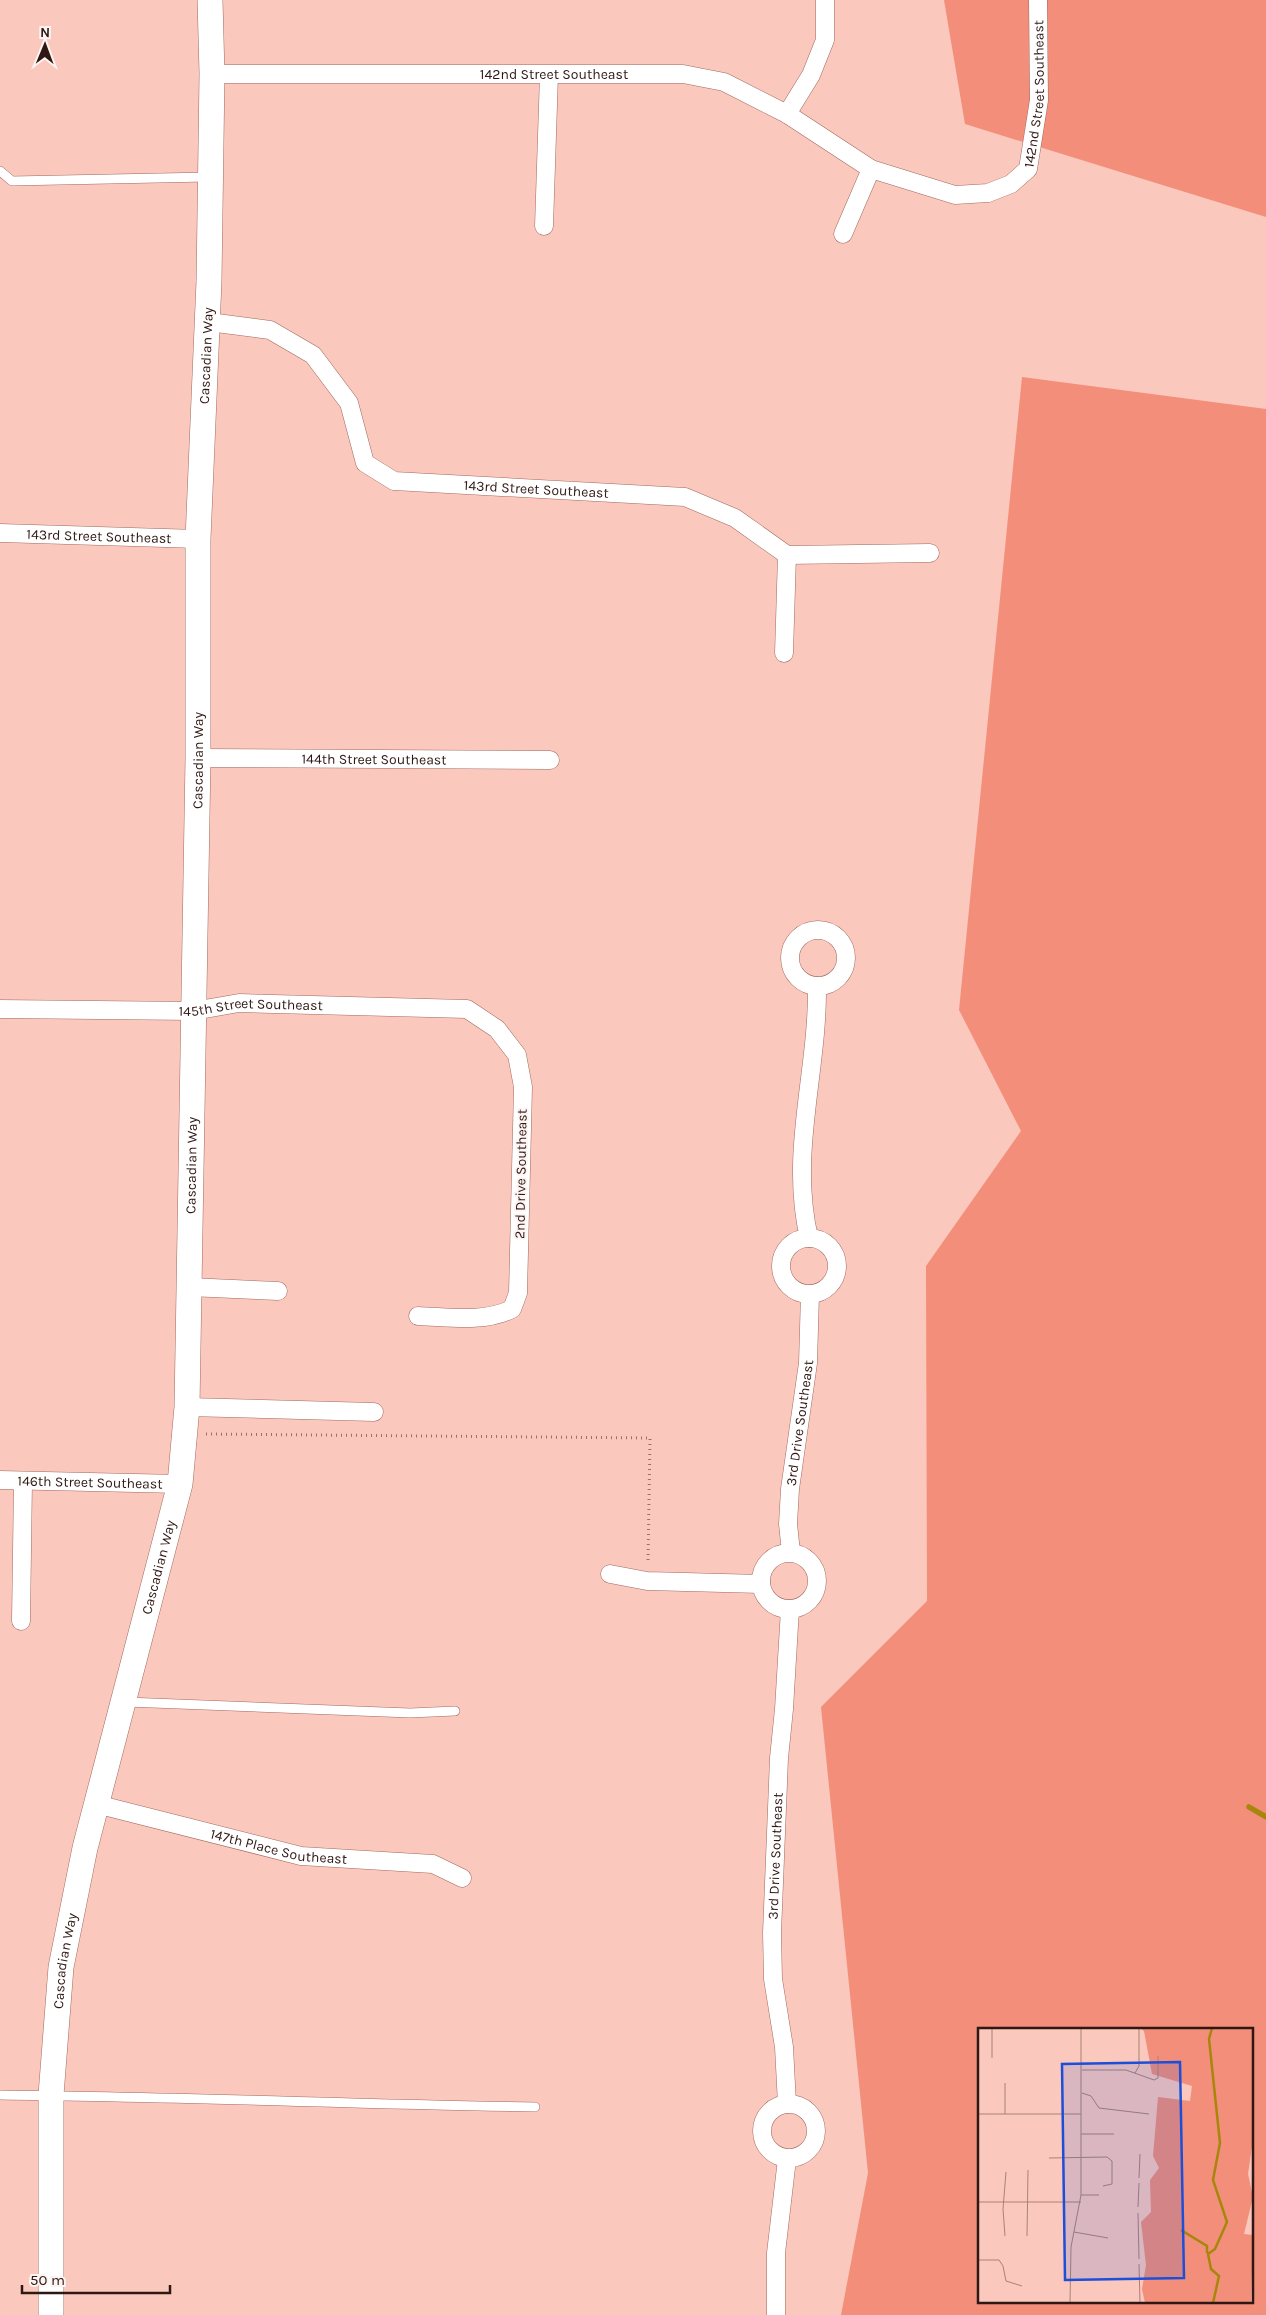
<svg xmlns="http://www.w3.org/2000/svg" width="1266" height="2315" font-family="Karla,sans-serif">
<style>
.green{fill:#f38e7a;fill-rule:evenodd}
.lines{fill:none;stroke-linecap:round;stroke-linejoin:round}
.stream{stroke:#a6870b;stroke-width:5.5}
.lane-casing{stroke:#a1695d;stroke-width:10}
.street-casing{stroke:#a1695d;stroke-width:19}
.secondary-casing{stroke:#a1695d;stroke-width:26}
.path{stroke:#97726a;stroke-width:3;stroke-dasharray:1 4;stroke-linecap:butt}
.lane{stroke:#fff;stroke-width:9}
.street{stroke:#fff;stroke-width:18}
.secondary{stroke:#fff;stroke-width:25}
.labels{text-anchor:middle;dominant-baseline:central;stroke-width:4;stroke-linejoin:round;paint-order:stroke}
.street-label{font-size:14px;fill:#2f1814;stroke:#fcf5f3}
.inset-river{fill:none;stroke:#a6870b;stroke-width:2.5}
.inset-road{fill:none;stroke:#a98279;stroke-width:1}
.view{fill:#1d4ed8;fill-opacity:0.15;stroke:#1d4ed8;stroke-width:2.5}
.inset-edge{fill:none;stroke:#2f1814;stroke-width:2.5}
</style>
<rect width="100%" height="100%" fill="#fbc8bd"/>
<path class="green" d="M944,0h322v217l-301,-93z
M1022,377l244,32v1906h-425l27,-142 -47,-466 106,-106 -1,-335 95,-135 -62,-121zM980,2029h272v272h-272z"/>
<g class="lines">
<path class="stream" d="M1249,1807l17,10"/>
<g class="lane-casing">
<path id="lane" d="M0,171l12,10 196,-4
M126,1702l284,11 45,-2
M0,2095c178,2 357,9 535,12"/>
</g>
<g class="street-casing">
<g id="street">
<path id="s1" d="M212,74h471l41,8 63,32 84,55 84,26 33,-2 23,-9 17,-15 11,-69 -1,-100"/>
<path d="M787,114l24,-39 14,-35v-40"/>
<path d="M544,226l5,-151"/>
<path d="M843,234l28,-65"/>
<path id="s2" d="M209,322l61,8 43,25 36,48 16,60 29,18 291,16 50,21 52,37 143,-2"/>
<path id="s3" d="M0,533l198,6"/>
<path d="M784,653l3,-98"/>
<path id="s4" d="M198,758l352,2"/>
<circle cx="818" cy="958" r="28"/>
<path id="s5" d="M0,1009l193,2 46,-8 228,6 30,20 20,26 6,32 -5,206 -6,16c-30,14 -62,8 -94,7"/>
<path d="M809,1238c-20,-86 9,-165 8,-252"/>
<circle cx="809" cy="1266" r="28"/>
<path d="M189,1287l89,4"/>
<path d="M187,1407l187,5"/>
<path id="s6" d="M0,1480l180,4"/>
<path id="s7" d="M791,1552l-3,-28 2,-35 18,-126 2,-69"/>
<circle cx="789" cy="1581" r="28"/>
<path d="M610,1574l37,7 114,3"/>
<path d="M21,1621l2,-140"/>
<path id="s8" d="M96,1804l205,52 132,8 29,14"/>
<circle cx="789" cy="2131" r="27"/>
<path id="s9" d="M787,2104l-3,-57 -11,-68 -1,-46 7,-175 5,-49 6,-100"/>
<path d="M776,2315v-62l11,-94"/>
</g>
</g>
<g class="secondary-casing">
<g id="secondary">
<path id="s10" d="M51,2315v-220l10,-128 24,-119 95,-364 7,-77 11,-649v-219l11,-258 3,-207 -2,-74"/>
</g>
</g>
<path class="path" d="M206,1434l444,4 -2,125"/>
<use href="#lane" class="lane"/>
<use href="#street" class="street"/>
<use href="#secondary" class="secondary"/>
</g>
<g class="labels">
<g class="street-label">
<text stroke="none"><textPath href="#s1" startOffset="342">142nd Street Southeast</textPath></text>
<text stroke="none"><textPath href="#s1" startOffset="928">142nd Street Southeast</textPath></text>
<text stroke="none"><textPath href="#s10" startOffset="1975">Cascadian Way</textPath></text>
<text stroke="none"><textPath href="#s2" startOffset="410">143rd Street Southeast</textPath></text>
<text stroke="none"><textPath href="#s3" startOffset="99">143rd Street Southeast</textPath></text>
<text stroke="none"><textPath href="#s4" startOffset="176">144th Street Southeast</textPath></text>
<text stroke="none"><textPath href="#s10" startOffset="1570">Cascadian Way</textPath></text>
<text stroke="none"><textPath href="#s5" startOffset="251">145th Street Southeast</textPath></text>
<text stroke="none"><textPath href="#s10" startOffset="1165">Cascadian Way</textPath></text>
<text transform="translate(521 1174) rotate(-89)">2nd Drive Southeast</text>
<text stroke="none"><textPath href="#s7" startOffset="130">3rd Drive Southeast</textPath></text>
<text stroke="none"><textPath href="#s6" startOffset="90">146th Street Southeast</textPath></text>
<text stroke="none"><textPath href="#s10" startOffset="760">Cascadian Way</textPath></text>
<text stroke="none"><textPath href="#s8" startOffset="188">147th Place Southeast</textPath></text>
<text stroke="none"><textPath href="#s9" startOffset="249">3rd Drive Southeast</textPath></text>
<text stroke="none"><textPath href="#s10" startOffset="355">Cascadian Way</textPath></text>
</g>
</g>
<g transform="translate(978 2028)">
<rect width="275" height="275" fill="#fbc8bd"/>
<path d="M162,0h113v112l-5,34 5,23 -9,37 9,1 -2,68h-106l-3,-14 4,-24 -5,-43 10,-10 -1,-32 9,-12 -6,-12 5,-59 32,4 2,-15 -40,-12 -8,-43z" fill="#f38e7a"/>
<path class="inset-river" d="M234,0l-3,11 11,104 -7,37 14,42 -12,27 -7,5 3,15 8,7 -6,27M203,202l26,16v7"/>
<path class="inset-road" d="M14,30v-30M104,42h44l28,10 4,-2v-22M157,45l4,-7v-37M104,65l9,3 8,12 50,6M0,86h103M27,86v-31M103,106h33M71,130l58,-1 5,4v23l-9,2M161,150l1,-24M103,167h18M0,174h103M160,179l1,-24M160,185l1,46M96,204l34,6M27,208l-2,-27 3,-37M49,208l1,-66M0,232h21l4,6 3,15 16,5M161,236l1,39M92,275l1,-56 10,-52v-167"/>
<path class="view" d="M202,34l4,216 -119,2 -3,-216z"/>
<rect width="275" height="275" class="inset-edge"/>
</g>
<g transform="translate(45 45) rotate(1)" stroke="#fcf5f3" stroke-width="4" paint-order="stroke">
<path d="M0-4L9 19L0 12L-9 19Z" fill="#2f1814"/>
<text y="-8" font-size="14" font-weight="bold" text-anchor="middle" fill="#2f1814">N</text>
</g>
<path d="M22 2285v8h148v-8" fill="none" stroke="#2f1814" stroke-width="2.5"/>
<text x="30" y="2285" font-size="15" fill="#2f1814" stroke="#fcf5f3" stroke-width="4" paint-order="stroke">50 m</text>
</svg>
